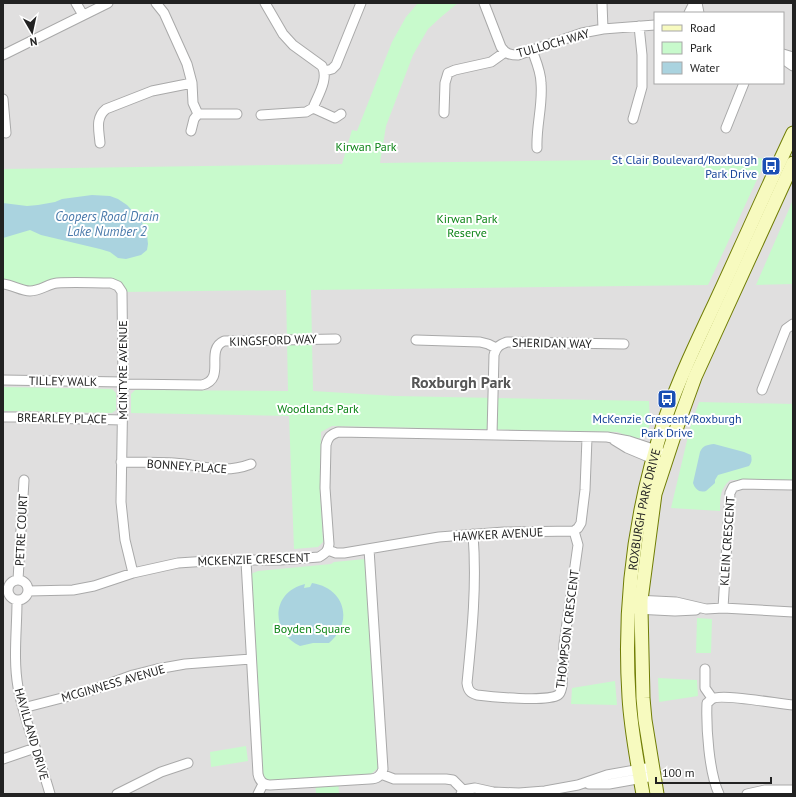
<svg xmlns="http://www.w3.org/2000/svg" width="796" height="797" font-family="'PT Sans',sans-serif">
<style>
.residential{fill:#e0dfdf;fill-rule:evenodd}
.park{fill:#c8facc}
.water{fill:#aad3df}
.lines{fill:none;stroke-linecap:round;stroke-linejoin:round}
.street-casing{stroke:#a9a9a9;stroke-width:11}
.secondary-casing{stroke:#707d05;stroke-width:15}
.street{stroke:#fff;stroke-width:9}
.secondary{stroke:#f7fabf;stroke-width:13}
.labels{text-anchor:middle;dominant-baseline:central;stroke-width:4;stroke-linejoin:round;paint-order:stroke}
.street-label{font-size:12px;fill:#222;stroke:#fff}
.park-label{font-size:12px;fill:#0c8416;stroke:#fff}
.transit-label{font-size:12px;fill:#164399;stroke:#fff;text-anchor:end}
.water-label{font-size:13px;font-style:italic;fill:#4a7aab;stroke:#fff}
.district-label{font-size:16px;font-weight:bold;fill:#555;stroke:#fff}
</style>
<rect width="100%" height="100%" fill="#f2efe9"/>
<path class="residential" d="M3,3h790v791h-790zM655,13h128v70h-128z"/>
<path class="park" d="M418,3h40l-17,14 -13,12 -15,26 -27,71 -6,37 387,-5 -59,127 -397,5 2,101 82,5 254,5 1,23 -4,11 -9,4 -20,-7 -285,-6 -11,6 -1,59 3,51 -5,5 -24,2 -5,-133 -158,-3v-19l4,-4 153,1 -2,-101 -164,2 -4,-6 -62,-3 -17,7 -36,-6v-115l339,-5 10,-34 5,1 35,-89 14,-25z
M793,200v84l-37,1z
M3,387l109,2 4,4v17l-4,3 -109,-2z
M699,402l94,2v76h-63c-10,9 -10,17 -10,31l-49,-3 19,-80z
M365,559l13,209 -8,7 -32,2 1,17h-23l-1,-16 -45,3 -5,-2 -2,-4 -12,-201 7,-3 73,-7 3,-2z
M697,618l15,1 -1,34h-15z
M658,678l39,2 1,16 -39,6z
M615,681l2,24 -46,-1 1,-16z
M246,746l2,15 -37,6 -1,-15z"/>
<path class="water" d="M92,195l18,1 8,3 9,6 15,16 2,9 3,5 1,9 -1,6 -6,5 -15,4 -8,-1 -8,-6 -10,-3 -59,-14 -11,-5 -27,8v-35l24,3 11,-1 17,-3 7,-3z
M714,444l30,8 7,3c1,5 1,7 -2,11l-31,9 -3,5v3l-9,8c-7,2 -11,-2 -13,-8l7,-31c3,-7 7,-7 14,-8z
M312,583c33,5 42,39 17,60h-16l-13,3c-30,-14 -29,-54 5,-62l-1,4 6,-1z"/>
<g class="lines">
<g class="street-casing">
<path id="street" d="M76,3l7,12
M156,3l8,10 23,51 5,19 1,20 5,11
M265,3l18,31 10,11 29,21c7,13 -4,29 -9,42
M484,3l17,44c5,7 9,8 17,8l64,-22 21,-4 52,-4
M602,3l1,26
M697,3l2,10
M689,13l5,-10
M532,50c4,11 9,22 9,33 2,22 -5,43 -4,65
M783,54l10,3
M3,55l105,-52
M783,59l10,7
M325,71l7,-2 4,-4 25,-62
M3,99l3,34
M444,113l1,-30 3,-10 7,-3 36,-8 14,-10
M261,115l45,-3 7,-4 22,10 6,-4
M633,119l9,-32v-32l-3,-29
M726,128l18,-45
M191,131l3,-12 4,-5h39
M100,143c-1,-13 -5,-25 6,-34l46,-18 40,-8
M3,284c10,1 18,7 27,7 10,0 18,-7 27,-8 18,-1 36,0 54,0l7,3 4,6 1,90 -2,120 4,38 8,33
M416,340l64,2 8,2 8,4
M3,380l120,2
M123,384l79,1c25,-6 2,-35 22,-44l112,-2
M762,390l24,-61 7,-5
M3,417h33l10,1 76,2
M492,435l2,-80c2,-8 5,-10 13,-13l117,2
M614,440l13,8 31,13
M121,462c18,0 36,0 53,1 29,2 48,12 77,1
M473,534c4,51 -1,99 -6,149 1,7 3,10 10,12 15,2 70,7 81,0 3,-2 3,-5 4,-9l2,-42 14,-99 -4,-14
M328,550l8,3h8l95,-16 65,-5 70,-1 4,-3 3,-5 4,-33 2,-52
M246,561l12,213c1,6 5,11 12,11l100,-6c7,0 11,-3 13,-10l-14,-220
M8 590a10 10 0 1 1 20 0a10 10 0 1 1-20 0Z
M18,580l6,-100
M28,591l45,-1 21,-4 39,-13 45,-10 45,-3h57l39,-3c7,-4 9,-6 10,-13l-4,-56 1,-43c2,-8 4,-10 12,-13l269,5 22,4 30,10
M635,600l41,2 30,7 17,-1 70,4
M17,601c0,28 -4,58 1,86 7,37 22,71 32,107
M723,608l7,-115 3,-6 10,-3 50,1
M635,609l40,2 21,-1
M705,669v19l7,10
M23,708l66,-17 44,-16 24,-6 28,-5 66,-5
M3,759l32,-11
M381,774l13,5h52l7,1 10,10
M589,784h20l45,-8
M117,794l44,-22 27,-9
M258,794l5,-10
M461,794l2,-4 12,-2 18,4 26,1 26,-2 33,-6 29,-10 45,-8
M719,794c-10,-21 -13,-67 -12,-91 2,-1 3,-3 5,-4 8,-6 67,5 81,6
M747,794l18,-4h28"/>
</g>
<g class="secondary-casing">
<g id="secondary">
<path id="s1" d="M643,794c-6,-32 -12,-64 -14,-97 -6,-94 6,-188 36,-278 14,-40 33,-80 51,-118 26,-56 51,-113 77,-168"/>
<path d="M657,794l-12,-74 -2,-22 -2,-89v-9l14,-106 23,-70 17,-47 98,-214"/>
</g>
</g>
<use href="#street" class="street"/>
<use href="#secondary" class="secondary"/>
</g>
<defs>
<g id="bus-square" transform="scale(1)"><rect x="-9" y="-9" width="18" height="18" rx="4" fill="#1a4fb4" stroke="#fff"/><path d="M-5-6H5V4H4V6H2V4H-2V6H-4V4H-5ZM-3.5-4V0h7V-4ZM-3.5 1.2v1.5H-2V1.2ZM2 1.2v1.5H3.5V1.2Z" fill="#fff"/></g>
</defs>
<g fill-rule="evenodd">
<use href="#bus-square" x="771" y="166"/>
<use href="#bus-square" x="667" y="399"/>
</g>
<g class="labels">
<g class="street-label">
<text transform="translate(553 43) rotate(-16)">TULLOCH WAY</text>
<text transform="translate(273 340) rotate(-2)">KINGSFORD WAY</text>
<text transform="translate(552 343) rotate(1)">SHERIDAN WAY</text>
<text transform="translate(122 370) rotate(-90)">MCINTYRE AVENUE</text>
<text transform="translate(63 381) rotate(1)">TILLEY WALK</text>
<text transform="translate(62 418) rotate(1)">BREARLEY PLACE</text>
<text transform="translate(187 466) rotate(4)">BONNEY PLACE</text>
<text stroke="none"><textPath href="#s1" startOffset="287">ROXBURGH PARK DRIVE</textPath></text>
<text transform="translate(21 530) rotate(-87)">PETRE COURT</text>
<text transform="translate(498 534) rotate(-3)">HAWKER AVENUE</text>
<text transform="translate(727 541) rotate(-86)">KLEIN CRESCENT</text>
<text transform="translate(254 559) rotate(-2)">MCKENZIE CRESCENT</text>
<text transform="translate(567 629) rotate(-83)">THOMPSON CRESCENT</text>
<text transform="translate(113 683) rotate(-16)">MCGINNESS AVENUE</text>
<text transform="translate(32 734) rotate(74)">HAVILLAND DRIVE</text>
</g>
<g class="park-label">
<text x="366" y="146">Kirwan Park</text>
<text x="467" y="218">Kirwan Park<tspan x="467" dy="14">Reserve</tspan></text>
<text x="318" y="408">Woodlands Park</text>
<text x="312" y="628">Boyden Square</text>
</g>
<g class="transit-label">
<text x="757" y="159">St Clair Boulevard/Roxburgh<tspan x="757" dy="14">Park Drive</tspan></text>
<text x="667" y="418" text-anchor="middle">McKenzie Crescent/Roxburgh<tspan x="667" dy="14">Park Drive</tspan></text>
</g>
<g class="water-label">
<text x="107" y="216">Coopers Road Drain<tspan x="107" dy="15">Lake Number 2</tspan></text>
</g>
<g class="district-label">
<text x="461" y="382">Roxburgh Park</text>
</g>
</g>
<rect width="796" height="797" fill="none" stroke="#222222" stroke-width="8"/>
<rect x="654" y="12" width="130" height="72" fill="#ffffff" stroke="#a7a7a7"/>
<rect x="662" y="25" width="20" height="6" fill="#f7fabf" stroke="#a7a7a7"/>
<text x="690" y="32" font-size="12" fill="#222222">Road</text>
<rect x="662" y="42" width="20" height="12" fill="#c8facc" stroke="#a7a7a7"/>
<text x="690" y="52" font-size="12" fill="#222222">Park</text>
<rect x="662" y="62" width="20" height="12" fill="#aad3df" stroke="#a7a7a7"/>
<text x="690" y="72" font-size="12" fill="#222222">Water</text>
<g transform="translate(32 32) rotate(171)" stroke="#ffffff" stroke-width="3" paint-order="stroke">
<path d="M0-3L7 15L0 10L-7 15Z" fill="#222222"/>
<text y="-6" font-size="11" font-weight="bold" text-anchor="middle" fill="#222222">N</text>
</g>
<path d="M656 777v6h115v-6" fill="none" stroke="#222222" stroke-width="2"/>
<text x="662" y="777" font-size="12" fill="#222222" stroke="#ffffff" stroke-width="3" paint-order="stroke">100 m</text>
</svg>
